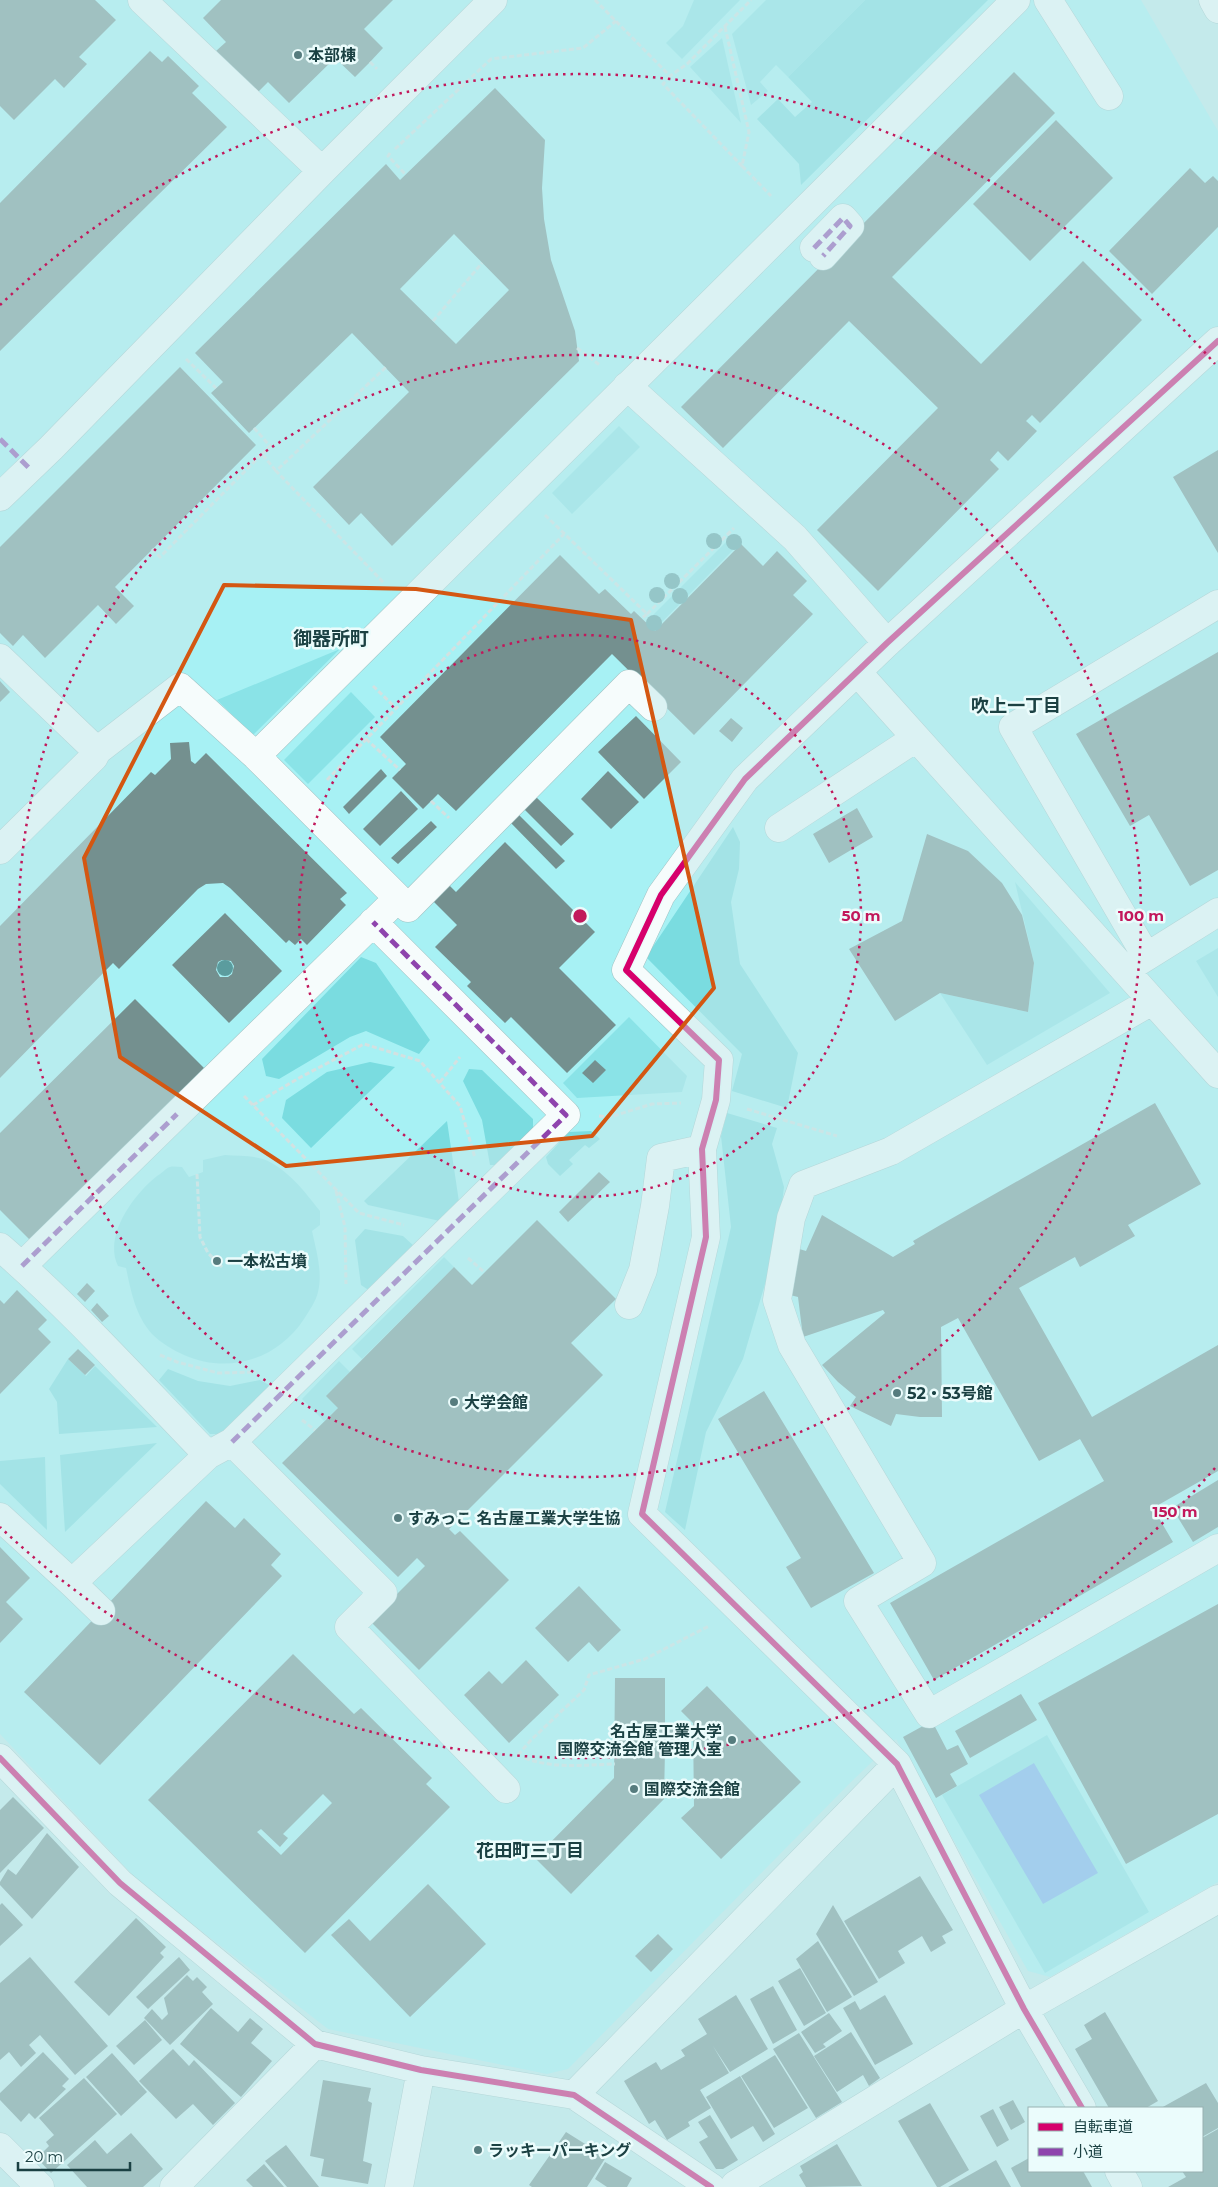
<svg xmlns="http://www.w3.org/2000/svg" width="1218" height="2187" font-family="Montserrat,'Noto Sans JP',sans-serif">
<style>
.built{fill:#a7f1f4}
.green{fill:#8ae3e7}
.forest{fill:#7adce0}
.water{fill:#7baeef}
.building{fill:#74908f;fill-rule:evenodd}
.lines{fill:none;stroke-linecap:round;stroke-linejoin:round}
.minor-casing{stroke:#a0c2c3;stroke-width:29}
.path{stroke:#d3e1e1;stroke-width:3;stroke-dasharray:5 2.5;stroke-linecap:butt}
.minor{stroke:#f6fcfc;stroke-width:28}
.quiet{stroke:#8e44ad;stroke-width:5;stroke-dasharray:10 5;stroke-linecap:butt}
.cycleway-casing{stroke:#ebfcfc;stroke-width:9}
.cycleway{stroke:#d6006c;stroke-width:6}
.tree{fill:#5b9c9e}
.marked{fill:none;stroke:#d45712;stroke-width:4;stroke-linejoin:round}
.ring{fill:none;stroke:#c2185b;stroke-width:2.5;stroke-dasharray:2.5 5}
.poi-dot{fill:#567c7e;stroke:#ebfcfc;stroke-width:2}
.labels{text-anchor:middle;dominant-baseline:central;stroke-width:5;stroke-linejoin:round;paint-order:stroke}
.poi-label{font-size:16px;font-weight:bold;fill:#1b4143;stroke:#ebfcfc;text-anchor:start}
.neighbourhood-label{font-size:18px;font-weight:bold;fill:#1b4143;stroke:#ebfcfc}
.quarter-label{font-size:19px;font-weight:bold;fill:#1b4143;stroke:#ebfcfc}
.centre{fill:#c2185b;stroke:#ebfcfc;stroke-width:2.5}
.ring-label{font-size:15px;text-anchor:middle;font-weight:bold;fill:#c2185b;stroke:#ebfcfc;stroke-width:5;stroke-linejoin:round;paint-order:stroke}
</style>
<rect width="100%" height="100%" fill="#c4eaeb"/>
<path class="built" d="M0,0h1141l77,131v1751l-168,95 -22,-6 -132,-232 -45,43 -283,287 -21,5 -219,-45 -185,-143 -143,-152z"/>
<path class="green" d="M694,0h46l-58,59 -16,-16 17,-17z
M766,0h99l-77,77 -12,-12 -16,17 8,9 -17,14 -19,-71z
M722,38l19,85 -51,-56z
M619,426l21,21 -68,67 -20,-21z
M733,535l8,7 -86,87 -8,-8z
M340,649l-87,86 -36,-35z
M351,692l24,25 -67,67 -24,-24z
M1015,882l95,111 -123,72 -47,-72 88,19 6,-49z
M1218,948v49l-22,-36z
M629,1017l58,59 -5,16 -105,6 -14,-15z
M225,1155c12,1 26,0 38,4 24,9 42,33 57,52v14l-8,6c4,19 11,41 6,61 -2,9 -9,19 -14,27 -26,40 -75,56 -120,36 -11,-5 -23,-12 -32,-21 -17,-19 -21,-43 -26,-66l-8,-2c-15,-30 16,-72 39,-90 4,-2 9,-8 13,-9 3,-1 8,0 12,0l7,10 14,-5v-12z
M444,1257l10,10 -92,92 -10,-10z
M339,1361l11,11 -12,36 -14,13 -22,-22z
M1047,1735l102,177 -104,61 -103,-178z"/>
<path class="forest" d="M865,0h123l-187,185 -2,-21 -42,-45 21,-20 17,18 17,-15 -24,-25z
M733,827l7,15 -1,27 -8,33 9,62 58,89 -11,55 -55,-17 10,-37 -96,-97z
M361,957l15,6 54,77 -11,14 -53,-23 -16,6 -71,42 -13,-3 -4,-17z
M370,1062l25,5 -84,81 -29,-30 4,-18 41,-28z
M469,1069l13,1 51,49v13l-35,33h-8l-8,-45 -19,-39z
M727,1113l50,15 -5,16 12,43 -7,56 -34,116 -37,73 -21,98 -20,-18 66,-285 -10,-91z
M447,1121l12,81 -19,19 -72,-16 -4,-4z
M591,1131l9,8 -11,9 -4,-3 -16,15 4,4 -13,12 -12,-12 -2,-7 23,-25z
M365,1229l38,7 11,10 -44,45 -9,-6 -6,-45z
M68,1359l18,17 9,-10 62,61 -98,7 -2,-32 -8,-13z
M168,1369l30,12 32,5 30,-6 13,7 -48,47h-15l-51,-54z
M157,1443l-92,89 -5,-77z
M45,1457l2,73 -47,-46v-23z"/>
<path class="water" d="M1034,1763l64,110 -55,31 -64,-109z"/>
<path class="building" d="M0,0h95l21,20 -37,37 8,7 -23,24 -9,-9 -41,41 -14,-14z
M221,0h172l-29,29 19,19 -13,14 -15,15 -20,-19 -46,45 -21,-21 -11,11 -41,-42 10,-9 -23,-24z
M150,51l12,11 6,-6 31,30 -7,7 35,34 -227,224v-148z
M1014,72l41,41 -163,164 89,87 102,-103 59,59 -102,103 -8,-8 -6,6 11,10 -29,30 -10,-10 -8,9 9,9 -121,122 -61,-61 121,-122 -89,-87 -126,127 -42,-41z
M495,88l50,52 -3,48 2,31 7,41 24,71 4,30 -187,185 -31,-33 -12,12 -36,-38 96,-95 -57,-59 -103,100 -38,-40 12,-11 -28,-29 191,-189 14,16zM454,234l55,56 -53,54 -56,-55z
M1056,120l57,58 -83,83 -57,-57z
M1190,168l15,15 8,-7 5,5v46l-66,67 -43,-43z
M180,367l76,78 -141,142 19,19 -18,18 -18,-19 -53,53 -22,-23 -10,11 -13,-13v-86z
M1218,450v103l-45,-76z
M741,544l22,22 14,-15 30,30 -14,14 20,19 -119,121 -82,-81 -156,157 -18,-17 -15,15 -31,-31 14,-14 -26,-27 180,-182 39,39 6,-5 26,25 3,-3 21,20z
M1218,652v218l-28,16 -41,-71 -19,11 -54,-92z
M0,681l10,11 -10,10z
M636,716l45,46 -37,37 -46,-47z
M731,718l12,10 -11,14 -13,-11z
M189,742l2,19 4,3 11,-11 141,140 -7,6 6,6 -39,40 -6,-6 -6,6 -6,-5 -3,3 -56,-55 -7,-5 -17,1 -8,5 -79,80 -6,-6 -113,115v-152l151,-154 4,3 16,-16 -1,-16z
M381,769l6,7 -38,38 -6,-7z
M608,771l31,31 -28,27 -30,-30z
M401,791l17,18 -38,37 -17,-17z
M535,796l39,38 -13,12 -38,-38z
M857,808l16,29 -44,26 -16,-29z
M518,814l47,47 -9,8 -46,-47z
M431,821l6,6 -39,37 -7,-6z
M927,834l41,17 34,32 20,32 12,48 -6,49 -88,-19 -45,28 -46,-72 53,-28z
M505,842l90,90 -36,36 57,57 -49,48 -56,-56 -6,6 -38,-37 4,-4 -36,-35 22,-22 -26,-26 16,-16 9,9z
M225,913l57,58 -53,52 -57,-58zM222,960l9,1 3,5 -2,8 -4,3h-8l-4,-7 2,-8z
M135,999l69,69 -173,173 -31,-31v-77z
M595,1060l11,10 -13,13 -11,-10z
M1155,1103l46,81 -73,41 7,11 -55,31 -5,-10 -56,31 73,129 126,-72v126l-65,37 20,34 -239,138 -44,-77 214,-122 -24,-42 -41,22 -81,-143 -17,9 1,90h-22l-24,-3 -5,12 -41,-20 6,-9 -18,-15 -16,-17 63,-52 -2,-3 -80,27 -5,-40 -8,-2 6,-47 10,3 16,-36 71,42 22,-13 -2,-3 29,-17z
M599,1172l11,10 -42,40 -9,-10z
M537,1220l79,79 -45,44 32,32 -154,154 6,6 5,-4 49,49 -90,90 -49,-49 55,-55 -8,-8 -19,19 -116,-114 56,-55 -12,-12 128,-129 18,18z
M87,1283l8,8 -10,11 -8,-8z
M17,1290l30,30 -9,9 13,13 -51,52v-94l4,4z
M97,1303l12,13 -7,6 -11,-12z
M78,1349l17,16 -10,10 -17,-16z
M764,1391l110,182 -63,35 -25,-41 15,-9 -83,-139z
M1218,1480v47l-25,15 -21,-34z
M206,1501l29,27 9,-10 37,36 -10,11 11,11 -182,189 -76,-73z
M0,1547l30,31 -24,24 17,17 -23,24z
M579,1586l42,44 -23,22 -9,-10 -21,20 -33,-34z
M1218,1604v210l-92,50 -88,-161z
M293,1654l61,60 7,-6 71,70 -6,6 24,23 -145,146 -157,-153zM323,1794l9,9 -51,52 -24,-23 4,-3 19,18 8,-9 -5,-4z
M526,1660l33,35 -50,48 -45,-48 25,-24 13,13z
M615,1678h50v50h26v22h-26l-1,49 -93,95 -36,-36 79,-80z
M707,1686l94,96 -80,77 -40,-41 13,-12 -1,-83 -12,-12z
M1021,1694l16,26 -67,38 -15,-27z
M932,1721l15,29 11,-5 10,19 -18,10 7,12 -21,12 -33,-61z
M13,1797l31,31 -44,45v-63z
M47,1833l32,34 -47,52 -32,-34v-3l8,-13 8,6z
M920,1876l33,54 -11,6 4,7 -15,9 -9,-16 -24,15 7,12 -26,16 -35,-58z
M428,1884l58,60 -76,73 -79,-82 18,-16 21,22z
M2,1903l21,22 -23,21v-41z
M833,1905l45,77 -24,14 -38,-62z
M136,1918l30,29 -6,6 4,4 -55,59 -35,-34z
M658,1934l15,15 -22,23 -16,-16z
M818,1941l34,56 -25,15 -31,-53z
M30,1957l78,89 -33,29 -35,-40 -11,10 7,8 -15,14 -12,-15 -9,8v-77z
M179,1957l11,13 -42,39 -12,-12z
M800,1968l26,45 -22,13 -26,-45z
M187,1975l6,6 4,-4 10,10 -5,5 11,12 -43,41 -26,-27 8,-9 10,11 6,-6 -4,-16z
M773,1986l24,44 -24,14 -23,-45z
M736,1995l32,54 -38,23 -17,-26 16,27 -29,17 11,18 -23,14 2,4 -23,14 -12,-20 -6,4 -25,-43 32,-19 5,8 24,-14 -4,-6 26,-16 -9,-15z
M885,1995l28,49 -38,21 -32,-57 12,-7 5,9z
M211,2008l27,24 12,-14 13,11 -12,14 21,18 -31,36 -61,-53z
M1105,2012l53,89 -12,7h-37l-34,-59 17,-10 -8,-14z
M829,2013l13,18 -19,13 3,3 -11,6 -14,-21z
M145,2020l17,20 -28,25 -18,-19z
M851,2032l29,46 -11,8 -6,-11 -26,17 -23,-36z
M799,2033l43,69 -26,16 -43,-69z
M173,2049l16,17 5,-6 41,43 -22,22 -20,-21 -17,15 -37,-38z
M43,2052l26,27 -7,7 4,3 -31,30 -6,-6 -8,9 -21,-22v-7z
M112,2053l35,39 -26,24 -35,-39z
M775,2055l33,53 -34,20 -33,-52z
M740,2076l35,58 -12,8 -10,-16 -22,13 -25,-42z
M84,2078l33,36 -66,59 -14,-15 12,-12 -3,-4 8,-7 -15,-17z
M323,2080l48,8 -3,13 4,2 -9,58 9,3 -4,20 -47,-8 3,-17 -14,-3z
M1206,2083l12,20v25l-16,9v-29h-41z
M1013,2100l12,22 -14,8 -12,-23z
M930,2103l39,67 -29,17h-3l-39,-66z
M993,2109l16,31 -12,7 -17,-31z
M710,2115l28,45 -15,9h-7l-17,-27 9,-5 -10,-15z
M1218,2129v58h-50l18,-10 -4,-6h20v-33z
M566,2132l40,25 -19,30h-55l-3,-2z
M131,2133l32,36 -20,18h-56l-20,-22 28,-25 12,14z
M837,2144l25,42 -56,1 -7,-12 4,-3 -3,-6z
M286,2145l33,42h-32l-22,-26z
M1029,2158v13h54l9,16h-71l-10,-19z
M996,2160l15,27h-63z
M605,2162l27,16 -5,9h-20l-12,-8z
M264,2164l20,23h-31l-7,-7z"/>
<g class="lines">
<g class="minor-casing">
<path id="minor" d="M142,0l180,171
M1048,0l61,96
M1213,0l5,9
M814,248l29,-30 7,8 -27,30
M627,386l168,152 92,105
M0,497l51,-49 271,-277 171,-171
M0,658l97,93
M858,673l360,401
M256,756l760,-756
M779,828l137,-90
M0,850l94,-93 3,-6 83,-64 76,69 152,152 221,-224 24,23
M1146,956l-133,-229 205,-123
M1130,967l88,-55
M1152,1001l-261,150 -88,34 -12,33 -14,82 15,45 130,218 -64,38 71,113 289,-166
M0,1247c74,64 140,138 208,208
M22,1266l365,-357
M629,1305l14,-35 12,-64 6,-48 41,-9
M232,1442l151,151 -34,34 157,162
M0,1517l72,66
M101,1611l-29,-28 136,-128 24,-13 334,-327 -193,-193
M0,1758l120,125 195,161 106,26 153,25 137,92
M574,2095l323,-331
M1082,2108l-58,-99 -127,-245 -255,-250 64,-277 -4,-88 14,-49 3,-40 -93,-90 35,-75 84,-116 142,-136 331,-302
M0,2147l40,40
M1119,2171l9,16
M735,2185l289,-176 194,-110
M174,2187l141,-143
M399,2187l22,-117"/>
</g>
<path class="path" d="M595,0l75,76 17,-12 64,-64
M725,27l24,105 -7,34 29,30
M370,62l7,7
M670,76l-7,8 79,82
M395,149l96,-90 92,-11 33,-27
M390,153l-2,3 18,19
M433,321l49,-58
M577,348l24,18
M186,359l30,29
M254,428l16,18 -8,8
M545,515l102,99 -5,4
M152,549l8,8 102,-103 14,17
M383,582l-107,-111 110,-104
M647,614l87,-86
M373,686l23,22
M366,739l34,31
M327,780l237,-246
M431,801l18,17
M440,1082l20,-25
M244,1096l115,117 45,12
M253,1105l46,-27 65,-34 56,17 40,45 15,52
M747,1109l90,27
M599,1116l11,1 42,-13 29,-1
M197,1174l3,63 8,16 14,14
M336,1191l9,36 1,57
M468,1258l16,14
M160,1355l17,7 41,11 38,-1
M302,1420l13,10
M518,1755l13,-15 53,-50 5,-15 56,-16 64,-33
M525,1758c28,11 60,7 90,6"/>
<use href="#minor" class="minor"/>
<path class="quiet" d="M814,248l29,-30 7,8 -27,30
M0,439l30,30
M22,1266l155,-152
M232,1442l334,-327 -193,-193"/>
<g class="cycleway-casing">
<path id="cycleway" d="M0,1758l120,125 195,161 106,26 153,25 137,92
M1082,2108l-58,-99 -127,-245 -255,-250 64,-277 -4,-88 14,-49 3,-40 -93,-90 35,-75 84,-116 142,-136 331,-302"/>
</g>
<use href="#cycleway" class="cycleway"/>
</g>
<g class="tree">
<circle cx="714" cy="541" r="8"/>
<circle cx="734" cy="542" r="8"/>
<circle cx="672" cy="581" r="8"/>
<circle cx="657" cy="595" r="8"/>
<circle cx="680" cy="596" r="8"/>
<circle cx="654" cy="623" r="8"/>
<circle cx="225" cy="968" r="8"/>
</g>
<path d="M0 0H1218V2187H0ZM224,585l192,4 215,31 83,368 -122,148 -306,30 -166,-109 -36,-199z" fill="#c4eaeb" fill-opacity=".55" fill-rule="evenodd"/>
<path class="marked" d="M224,585l192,4 215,31 83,368 -122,148 -306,30 -166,-109 -36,-199z"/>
<g class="ring">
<circle cx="580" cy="916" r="281"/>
<circle cx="580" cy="916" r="561"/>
<path d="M1215 1468A842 842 0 0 1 0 1527M0 305A842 842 0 0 1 1215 364"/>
</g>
<g class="poi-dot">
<circle cx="298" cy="55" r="5"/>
<circle cx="217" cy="1261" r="5"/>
<circle cx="897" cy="1393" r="5"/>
<circle cx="454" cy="1402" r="5"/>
<circle cx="398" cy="1518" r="5"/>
<circle cx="732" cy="1740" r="5"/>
<circle cx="634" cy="1789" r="5"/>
<circle cx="478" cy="2150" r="5"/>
</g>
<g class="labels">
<g class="poi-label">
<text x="308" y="55">本部棟</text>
<text x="227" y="1261">一本松古墳</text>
<text x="907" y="1393">52・53号館</text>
<text x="464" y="1402">大学会館</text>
<text x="408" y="1518">すみっこ 名古屋工業大学生協</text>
<text x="722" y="1731" text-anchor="end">名古屋工業大学<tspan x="722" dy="18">国際交流会館 管理人室</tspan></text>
<text x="644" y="1789">国際交流会館</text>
<text x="488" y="2150">ラッキーパーキング</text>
</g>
<g class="neighbourhood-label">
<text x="1016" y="706">吹上一丁目</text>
<text x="530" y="1851">花田町三丁目</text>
</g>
<g class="quarter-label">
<text x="331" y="638">御器所町</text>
</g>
</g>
<circle cx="580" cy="916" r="8" class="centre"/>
<g class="ring-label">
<text x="861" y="921">50 m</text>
<text x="1141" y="921">100 m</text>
<text x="1175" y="1517">150 m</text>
</g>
<rect x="1028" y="2107" width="175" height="65" fill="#ebfcfc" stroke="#98b1b2"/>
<rect x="1038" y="2123" width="25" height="8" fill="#d6006c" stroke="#98b1b2"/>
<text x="1073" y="2132" font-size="15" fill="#1b4143">自転車道</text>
<rect x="1038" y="2148" width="25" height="8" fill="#8e44ad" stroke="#98b1b2"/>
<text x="1073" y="2157" font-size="15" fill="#1b4143">小道</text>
<path d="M18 2162v8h112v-8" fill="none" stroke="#1b4143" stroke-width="2.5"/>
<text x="25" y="2162" font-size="15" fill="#1b4143" stroke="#ebfcfc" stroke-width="4" paint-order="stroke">20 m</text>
</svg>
